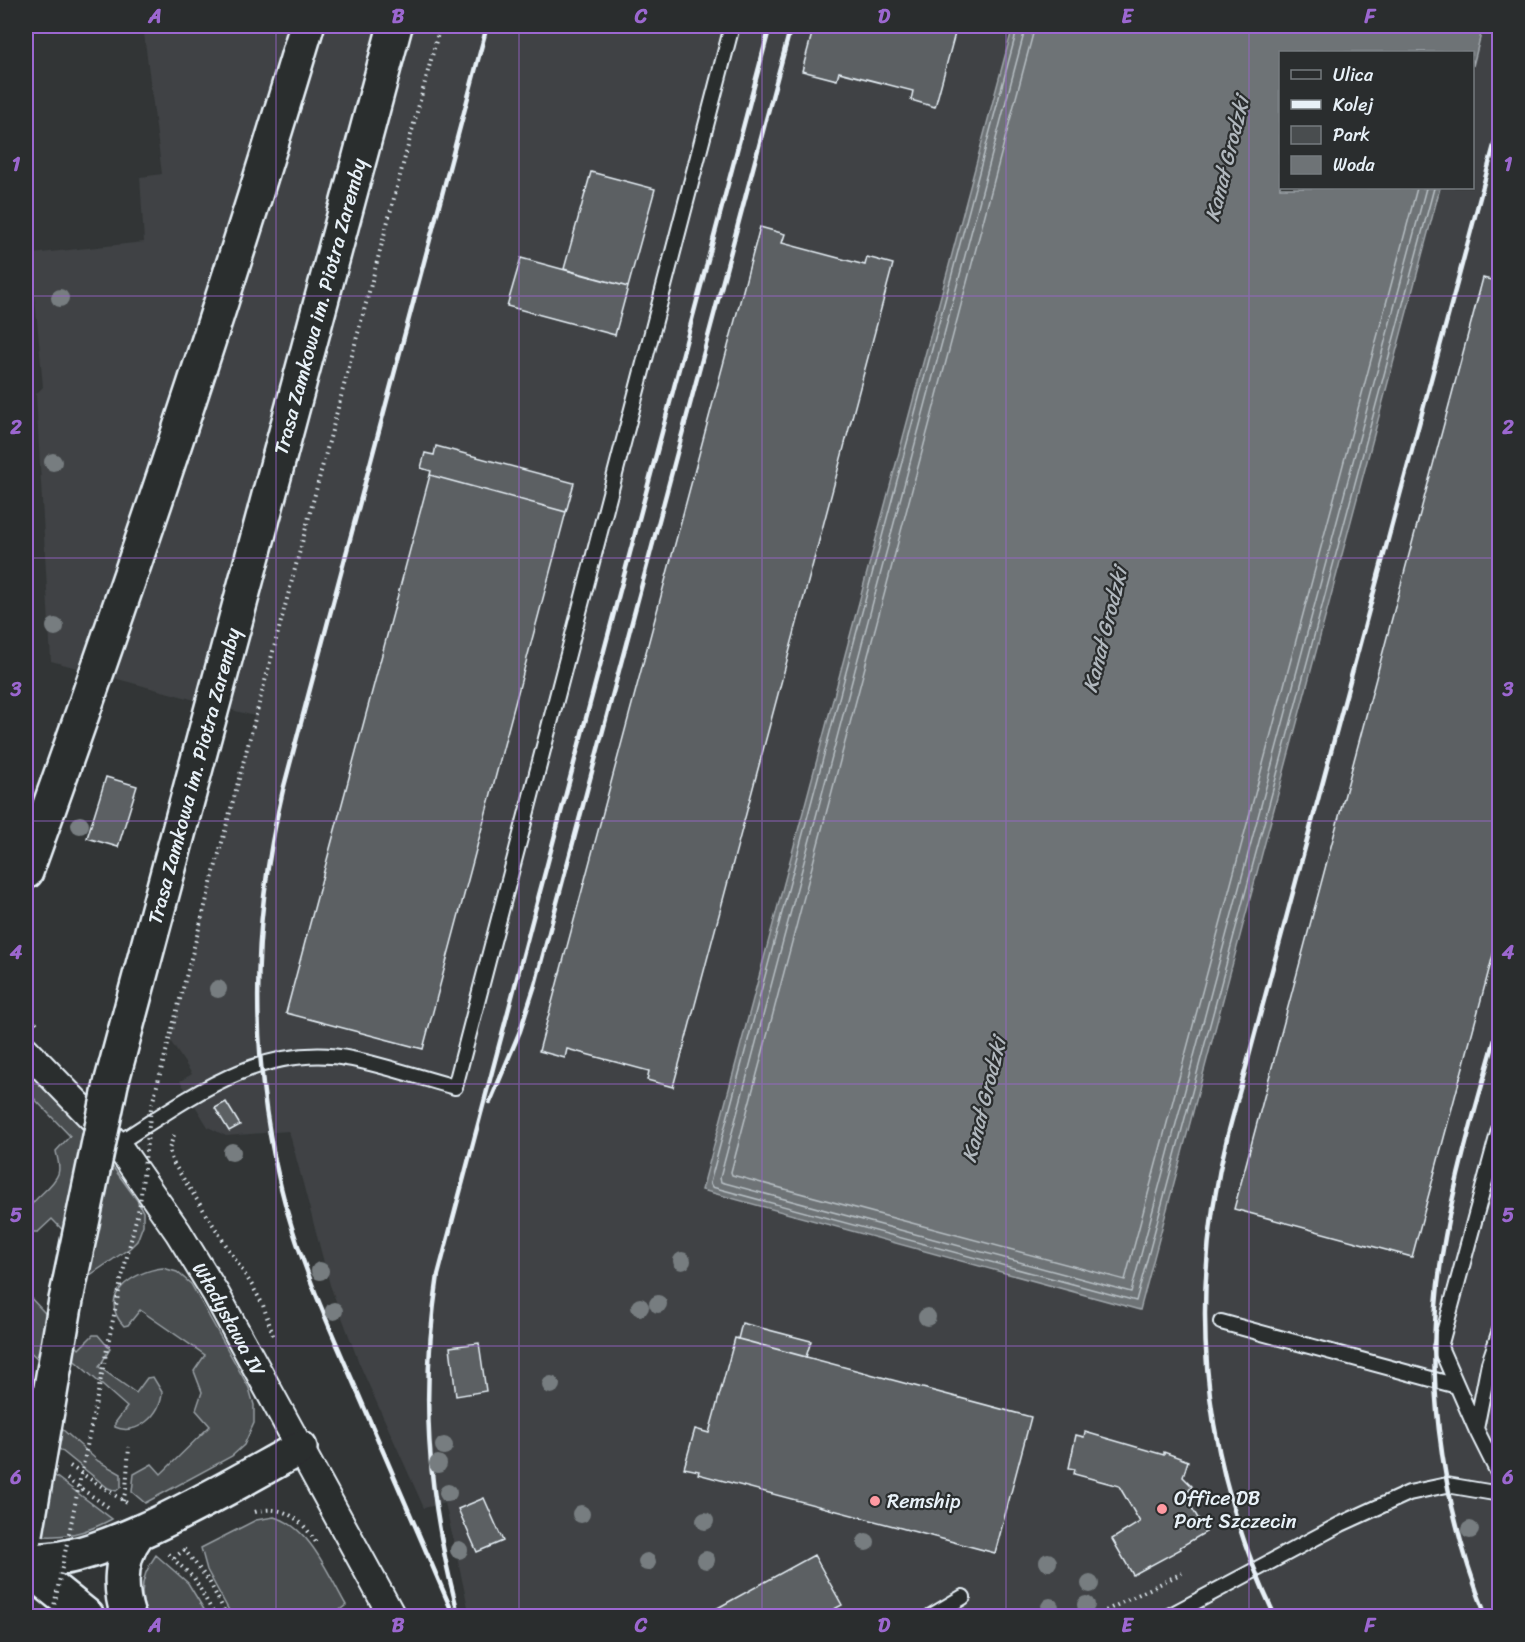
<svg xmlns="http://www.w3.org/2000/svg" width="1525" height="1642" font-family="Sriracha,sans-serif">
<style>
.built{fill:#3f4244}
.green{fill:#494d4f;stroke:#989fa4;stroke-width:1.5}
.water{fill:#6e7376;stroke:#9fa5aa;stroke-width:1.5}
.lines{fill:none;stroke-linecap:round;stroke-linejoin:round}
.shore{stroke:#b7bfc4;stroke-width:1.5}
.building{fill:#5c6063;stroke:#e8f1f8;stroke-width:1.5}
.service-casing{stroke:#e8f1f8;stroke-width:18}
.minor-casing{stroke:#e8f1f8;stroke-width:30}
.secondary-casing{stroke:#e8f1f8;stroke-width:38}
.primary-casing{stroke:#e8f1f8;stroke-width:38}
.path{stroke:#e8f1f8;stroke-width:4;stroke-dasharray:1.5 4.5;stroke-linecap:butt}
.service{stroke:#2a2d2e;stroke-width:14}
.minor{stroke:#2a2d2e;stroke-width:26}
.secondary{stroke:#2a2d2e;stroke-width:33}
.primary{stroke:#2a2d2e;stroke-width:33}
.tram{stroke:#e8f1f8;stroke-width:1.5}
.rail{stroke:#e8f1f8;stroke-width:4.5}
.secondary-bridge-casing{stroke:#e8f1f8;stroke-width:38;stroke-linecap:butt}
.path-bridge{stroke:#e8f1f8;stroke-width:4;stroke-dasharray:1.5 4.5;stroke-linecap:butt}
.secondary-bridge{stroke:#2a2d2e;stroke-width:33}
.tree{fill:#777d80}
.grid{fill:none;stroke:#9c67d0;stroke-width:1.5;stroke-opacity:0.55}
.poi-dot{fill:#ff9aa2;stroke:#2a2d2e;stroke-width:2}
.labels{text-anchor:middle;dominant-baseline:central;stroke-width:4.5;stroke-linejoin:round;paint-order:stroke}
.street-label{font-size:20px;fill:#e8f1f8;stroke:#2a2d2e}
.poi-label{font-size:20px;fill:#e8f1f8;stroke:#2a2d2e;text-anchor:start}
.water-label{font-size:21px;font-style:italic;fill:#b1b8be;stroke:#2a2d2e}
.neatline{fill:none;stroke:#9c67d0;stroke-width:2}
.grid-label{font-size:20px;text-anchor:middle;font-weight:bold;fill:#9c67d0}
</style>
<rect width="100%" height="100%" fill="#323536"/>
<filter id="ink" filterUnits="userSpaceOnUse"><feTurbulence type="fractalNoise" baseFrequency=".0167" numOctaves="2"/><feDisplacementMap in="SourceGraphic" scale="12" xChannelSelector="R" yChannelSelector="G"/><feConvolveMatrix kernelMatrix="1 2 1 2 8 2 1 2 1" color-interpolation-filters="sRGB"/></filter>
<g filter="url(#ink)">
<path class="built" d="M143,26h870l-311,1164 738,-1002h32l1,-122 10,-40h16v1590h-1029l-25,-113 -21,5 -65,-145 -29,-78 -41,-154 -63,5 -18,-9 -28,-46 12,-7 -23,-35 85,-323 -203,-55 -15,-267 7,-7 -12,-133 113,-12 -4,-65 22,-3z"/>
<path class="green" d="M26,1061l73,87 38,52 6,12v13l-6,16 -7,7 -40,27h-7v-24l-31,-32 -14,13h-5c-21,-27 18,-38 25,-58 3,-8 -1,-16 -2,-23l14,-15 -44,-46z
M163,1268l14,4 14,12 58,104 5,17v18l-10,22 -12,11 -87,47 -13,-11 2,-18 18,-10 9,10 49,-48 -14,-16 6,-18 -8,-21 11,-16 -65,-45 -12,15 -4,1c-28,-30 9,-55 39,-58z
M26,1293l53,56 14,-14h5l12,14 -11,18 37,26 11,-15 6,-1 9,15c0,22 -26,45 -47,35v-4l12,-16 -59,-52 -19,14 -23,-21z
M26,1397l72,64 23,13v13l-5,4 -8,-3 -82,-66z
M26,1454l86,65c-26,14 -49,20 -79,16z
M274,1517c36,9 55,59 72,88l-14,11h-100l-25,-46 -6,-22 55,-28z
M156,1555l32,28 20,33h-60c-11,-22 -6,-42 8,-61z"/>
<path class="water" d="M1013,26h470l-10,40 -1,-14h-192v136h160l-300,1122 -438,-120z"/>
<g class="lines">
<path class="shore" d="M1018,26l-308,1157 2,4 424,114 298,-1113
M1026,26l-306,1152 1,4 410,110 295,-1104
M1035,26l-304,1146 1,3 393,105 292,-1092"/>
</g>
<path class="building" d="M814,26h143l-22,81 -24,-7 2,-9 -74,-19 -2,8 -35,-9z
M591,172l64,17 -27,98 -64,-18z
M760,227l25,7 -3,9 83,22 2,-8 26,7 -220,823 -26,-7 2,-9 -82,-22 -2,9 -26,-7z
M521,258l107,29 -13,48 -108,-29z
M1483,278l17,4v647l-88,328 -178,-48z
M436,446l138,37 -8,29 -136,-37 1,-4 -10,-3 4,-15 9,2z
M430,475l136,37 -143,537 -137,-36z
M106,777l31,9 -19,61 -31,-9z
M226,1102l14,23 -11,6 -14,-23z
M742,1323l69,18 -5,16 -68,-18z
M735,1338l296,79 -36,136 -297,-79 1,-3 -15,-3 11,-39 14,4z
M479,1343l7,48 -30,5 -6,-49z
M1085,1432l79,23v-3l24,9 -5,16 9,9 -7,10 21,36 -26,15 1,2 -48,26 -21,-36 28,-17 -21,-36 -45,-12 1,-5 -6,-1 7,-33 8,2z
M484,1498l19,43 -26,11 -19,-43z
M814,1555l28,50 -21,11h-118z"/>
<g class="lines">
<g class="service-casing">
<path id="service" d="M117,1144c70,-45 147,-104 235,-85 35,7 69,19 103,28l277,-1061
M1221,1322l236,64
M1500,1330l-11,33 -13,66 24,48
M1476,1429l-36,-82 60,-221
M26,1615l2,1
M931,1616l32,-19
M1169,1616l172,-92 68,-31 38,-8 53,9"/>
</g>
<g class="minor-casing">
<g id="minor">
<path id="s1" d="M26,1050l91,94 61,88 38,62 176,322"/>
</g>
</g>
<g class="secondary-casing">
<path id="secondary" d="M26,872c101,-280 196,-562 281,-846"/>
</g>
<g class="primary-casing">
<path id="primary" d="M26,1559c67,12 212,-78 274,-111
M26,1567l61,49
M128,1616c-9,-28 -9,-58 10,-83"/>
</g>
<path class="path" d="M26,1007l11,17
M174,1135l-5,14 3,12 81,126 10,18 10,30
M70,1466l57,37
M67,1479l44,30
M123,1501l3,-12 3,-42
M255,1512c29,-9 48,9 62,32
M184,1549l25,32 18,35
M168,1554l26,24 21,38
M174,1558l11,-9
M1095,1616l87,-43"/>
<use href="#service" class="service"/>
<use href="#minor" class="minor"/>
<use href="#secondary" class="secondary"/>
<use href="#primary" class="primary"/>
<path class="tram" d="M26,1615l2,1"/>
<path class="rail" d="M490,1102l30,-71 15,-46 256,-959
M456,1605c-29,-113 -36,-214 -18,-330l332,-1249
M454,1616c-33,-77 -67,-154 -100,-232 -25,-57 -50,-114 -67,-173 -38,-139 -37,-282 -4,-421l204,-764
M1275,1616c-73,-154 -89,-316 -47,-482l272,-1011
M1486,1616c-47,-119 -65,-252 -41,-379 13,-73 35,-144 55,-216"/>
<g class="secondary-bridge-casing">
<g id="secondary-bridge">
<path id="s2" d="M26,1534l40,-234 45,-216 284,-1058"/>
</g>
</g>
<path class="path-bridge" d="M52,1616l69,-335 19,-78 11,-95 289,-1082"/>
<use href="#secondary-bridge" class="secondary-bridge"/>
</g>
<g class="tree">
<circle cx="60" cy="298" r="9"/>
<circle cx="53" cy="462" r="9"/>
<circle cx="55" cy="627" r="9"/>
<circle cx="80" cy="825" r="9"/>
<circle cx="218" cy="989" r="9"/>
<circle cx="232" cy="1152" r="9"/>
<circle cx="682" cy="1261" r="9"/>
<circle cx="320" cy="1271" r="9"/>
<circle cx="658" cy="1304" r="9"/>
<circle cx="640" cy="1307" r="9"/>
<circle cx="334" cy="1311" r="9"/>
<circle cx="927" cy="1317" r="9"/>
<circle cx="551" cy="1385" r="9"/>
<circle cx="444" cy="1446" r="9"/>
<circle cx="438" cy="1464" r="9"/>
<circle cx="448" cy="1493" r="9"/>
<circle cx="581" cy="1514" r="9"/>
<circle cx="705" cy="1521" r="9"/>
<circle cx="1470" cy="1530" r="9"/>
<circle cx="866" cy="1542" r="9"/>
<circle cx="459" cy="1550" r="9"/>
<circle cx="706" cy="1560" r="9"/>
<circle cx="647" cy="1562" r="9"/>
<circle cx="1048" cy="1562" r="9"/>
<circle cx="1090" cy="1584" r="9"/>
<circle cx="1086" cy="1605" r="9"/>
<circle cx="1050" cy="1607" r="9"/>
</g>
</g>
<path class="grid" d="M276,26v1590M519,26v1590M762,26v1590M1006,26v1590M1249,26v1590M26,296h1474M26,558h1474M26,821h1474M26,1084h1474M26,1346h1474"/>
<g class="poi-dot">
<circle cx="875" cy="1501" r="6"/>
<circle cx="1162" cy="1509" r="6"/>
</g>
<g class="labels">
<g class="street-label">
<text stroke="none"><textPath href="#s2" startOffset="1263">Trasa Zamkowa im. Piotra Zaremby</textPath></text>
<text stroke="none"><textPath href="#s2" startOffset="777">Trasa Zamkowa im. Piotra Zaremby</textPath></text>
<text stroke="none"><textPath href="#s1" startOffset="339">Władysława IV</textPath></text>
</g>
<g class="poi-label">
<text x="1174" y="1498">Office DB<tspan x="1174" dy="23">Port Szczecin</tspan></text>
<text x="887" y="1501">Remship</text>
</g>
<g class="water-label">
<text transform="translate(1227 159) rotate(-76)">Kanał Grodzki</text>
<text transform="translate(1105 630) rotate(-76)">Kanał Grodzki</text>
<text transform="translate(984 1100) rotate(-76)">Kanał Grodzki</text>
</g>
</g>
<rect width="1525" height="1642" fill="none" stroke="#2a2d2e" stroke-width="66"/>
<rect x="1279" y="51" width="195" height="138" fill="#2a2d2e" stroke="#767b7f" stroke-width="1.5"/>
<rect x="1291" y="70" width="30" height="9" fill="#2a2d2e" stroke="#767b7f" stroke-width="1.5"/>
<text x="1333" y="81" font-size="18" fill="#e8f1f8">Ulica</text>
<rect x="1291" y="100" width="30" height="9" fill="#e8f1f8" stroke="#767b7f" stroke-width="1.5"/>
<text x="1333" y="111" font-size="18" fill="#e8f1f8">Kolej</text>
<rect x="1291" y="126" width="30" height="18" fill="#494d4f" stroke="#767b7f" stroke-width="1.5"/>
<text x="1333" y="141" font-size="18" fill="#e8f1f8">Park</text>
<rect x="1291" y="156" width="30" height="18" fill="#6e7376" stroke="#767b7f" stroke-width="1.5"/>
<text x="1333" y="171" font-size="18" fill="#e8f1f8">Woda</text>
<rect x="33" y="33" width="1459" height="1576" class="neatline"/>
<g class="grid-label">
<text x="155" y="23">A</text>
<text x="398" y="23">B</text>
<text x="641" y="23">C</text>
<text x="884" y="23">D</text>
<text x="1127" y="23">E</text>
<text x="1370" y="23">F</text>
<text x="16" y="171">1</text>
<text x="1508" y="171">1</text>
<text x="16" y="434">2</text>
<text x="1508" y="434">2</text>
<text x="16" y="696">3</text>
<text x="1508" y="696">3</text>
<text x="16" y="959">4</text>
<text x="1508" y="959">4</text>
<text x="16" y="1222">5</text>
<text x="1508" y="1222">5</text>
<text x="16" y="1484">6</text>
<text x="1508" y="1484">6</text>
<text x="155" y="1632">A</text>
<text x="398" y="1632">B</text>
<text x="641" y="1632">C</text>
<text x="884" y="1632">D</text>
<text x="1127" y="1632">E</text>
<text x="1370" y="1632">F</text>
</g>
</svg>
